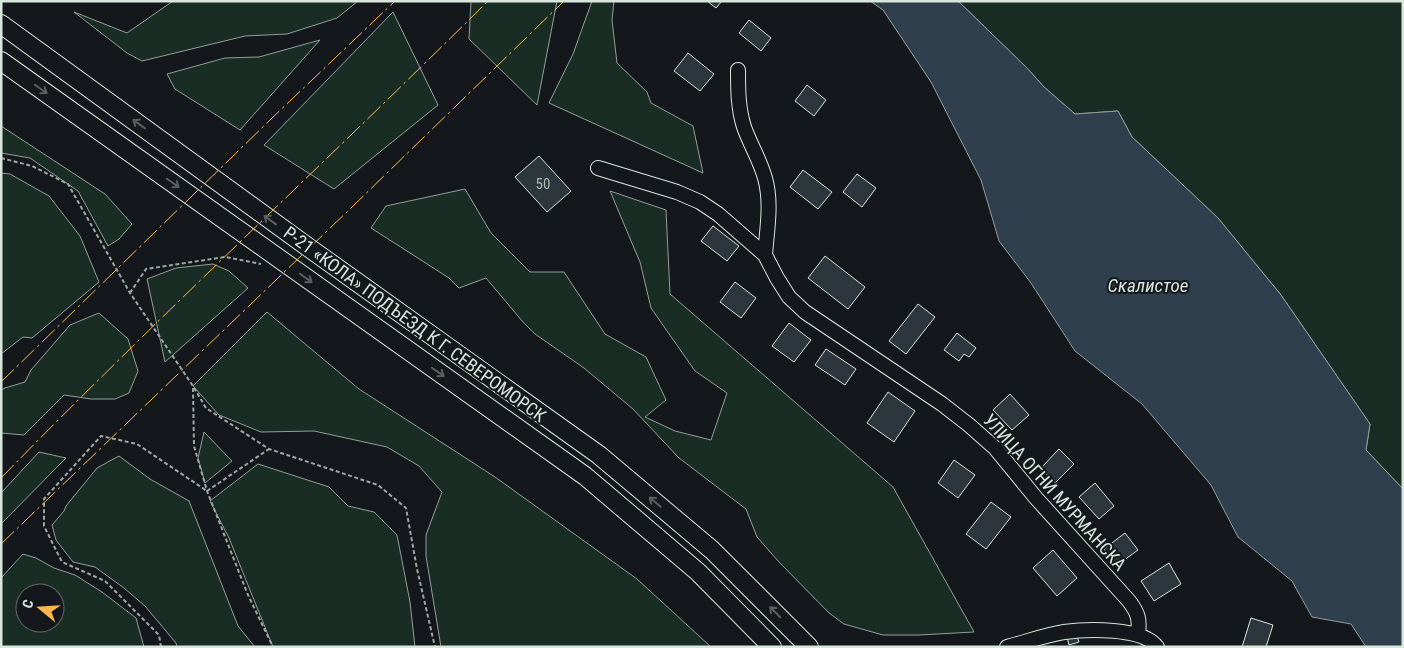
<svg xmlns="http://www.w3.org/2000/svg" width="1404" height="648" font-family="'Roboto Condensed',sans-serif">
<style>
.green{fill:#1a2d24;stroke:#939e99;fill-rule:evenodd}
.water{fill:#2f3f4d;stroke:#939e99}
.building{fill:#2c363c;stroke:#d8e6dc}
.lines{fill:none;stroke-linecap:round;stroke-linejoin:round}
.minor-casing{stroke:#d8e6dc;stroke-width:16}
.major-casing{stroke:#d8e6dc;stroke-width:20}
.path{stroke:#9da8a2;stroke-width:2;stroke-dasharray:4 2.5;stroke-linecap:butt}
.minor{stroke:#14181c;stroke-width:14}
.major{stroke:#14181c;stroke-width:18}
.power{stroke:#ffb74d;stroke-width:1;stroke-dasharray:18 4 2.5 4;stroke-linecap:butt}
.oneway{stroke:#59605f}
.labels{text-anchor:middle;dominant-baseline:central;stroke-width:4;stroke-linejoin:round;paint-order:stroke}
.number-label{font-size:15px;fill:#adbab4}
.street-label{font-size:18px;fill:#d8e6dc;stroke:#14181c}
.water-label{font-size:19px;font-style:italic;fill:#d8e6dc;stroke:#14181c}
</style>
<rect width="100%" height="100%" fill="#14181c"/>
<path class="green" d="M173,1h185l-21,17 -50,16 -42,2 -103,25 -15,-8 -53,-41 53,21z
M471,1h86l-20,104 -68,-66z
M592,1h22l-2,19 5,43 30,29 4,11 42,23 10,47 -154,-70 24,-49z
M958,1h445v488l-37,-39 4,-26 -89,-129 -63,-77 -86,-81 -14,-26 -43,3 -31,-27 -17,-19z
M393,12l45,93 -104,84 -70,-44z
M320,40l-80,90 -65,-41 -8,-15 58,-16 34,-1z
M1,126l104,68 27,30 -13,15 -11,7 -30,-55 -48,-33 -29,-5z
M1,173l9,1 39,22 31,40 19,46 -67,56 -9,-1 -22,17z
M465,189l26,44 39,39h34l41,62 41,23 20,43 -21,17 30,14 36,9 16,-47 -32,-22 -44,-63 -11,-46 -30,-71 56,19 4,84 223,193 81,145 -55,3h-36l-39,-11 -15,-11 -50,-51 -22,-25 -11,-28 -67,-51 -46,-49 -49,-41 -49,-34 -12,-12 -37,-44 -27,10 -10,-10 -78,-50 15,-22z
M213,264l16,7 19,17 -83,74 -18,-83 29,-11z
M267,312l92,77 136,88 142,102 74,68h-270l-15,-91v-21l16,-43 -23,-26 -32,-19 -73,-16 -53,1 -42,-17 -26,-29z
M99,313l29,26 10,32 -9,22 -14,6h-24l-27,-4 -40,40 -23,-2v-43l4,-2 20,-6 6,-12 39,-45z
M204,432l28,29 -27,22 -7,-25z
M39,452l27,6 -65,66v-31z
M119,456l31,23 39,22 49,125 17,21h-78l-1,-4 -31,-37 -21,-18 -29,-21 -22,-5 -17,-22 -4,-15 12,-14 2,-5 31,-38z
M258,464l71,23 19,19 26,6 23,23 13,67 5,45h-142l-44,-109 -19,-37z
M23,554l13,4 18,10 21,7 27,17 34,26 8,29h-143v-69zM25,593h30v30h-30z"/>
<path class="water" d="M870,1h88l69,67 17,19 31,27 43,-3 14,26 86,81 63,77 89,129 -4,26 37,39v158h-37l-15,-23 -39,-7 -20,-36 -54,-44 -27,-52 -69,-81 -67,-53 -44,-68 -32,-42 -18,-61 -50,-98 -48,-72z"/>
<path class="building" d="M707,1h15l-6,7z
M749,20l22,18 -10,13 -22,-18z
M688,53l26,21 -14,17 -26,-20z
M807,85l19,15 -12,16 -19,-15z
M539,156l32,35 -24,21 -32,-35z
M803,170l29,22 -14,17 -28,-22z
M857,174l19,14 -14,19 -19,-15z
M713,226l26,20 -12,15 -26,-20z
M825,256l40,31 -17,22 -40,-31z
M735,282l21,16 -15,20 -21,-16z
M918,304l17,13 -29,37 -17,-13z
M789,323l22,17 -17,22 -22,-16z
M957,333l19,15 -7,9 -5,-3 -5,7 -15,-11z
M826,349l30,20 -11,16 -30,-20z
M888,392l27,19 -21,31 -27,-19z
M1010,394l19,21 -17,15 -19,-20z
M1059,449l15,15 -19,19 -14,-15z
M954,460l21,15 -17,23 -20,-15z
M1095,483l19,23 -15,13 -20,-22z
M991,502l20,15 -25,32 -20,-15z
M1125,533l13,17 -22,16 -12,-17z
M1053,550l24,28 -20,18 -24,-28z
M1169,563l12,21 -27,17 -13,-20z
M1251,618l22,7 -7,22h-24z
M1076,634l3,8 -10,3 -2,-8z"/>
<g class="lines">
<g class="minor-casing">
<path id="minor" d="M738,70c0,19 0,38 6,57 6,17 16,33 21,51 7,25 2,51 0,77
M598,168l79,24 23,10 18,12 47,41 12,23 12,19 16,15 137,92 27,21 26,23 41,50 93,103c9,12 11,18 9,33
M1007,647c19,-5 38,-12 57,-15 22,-3 79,-5 93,15"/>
</g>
<g class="major-casing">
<path id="major" d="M1,24l311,226 287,205 113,95 97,97
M1,61l584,415 113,96 74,75"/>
</g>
<path class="path" d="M1,158l31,8 36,18 62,109 63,93 13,22 63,41 109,36 28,23 11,61 18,78
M130,293l16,-24 79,-12 36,7
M193,388l1,58 13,45 41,104 25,52
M207,491l62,-42
M161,647l-2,-12 -54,-54 -43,-19 -18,-36v-27l57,-63 36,8 70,47"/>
<use href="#minor" class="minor"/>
<use href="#major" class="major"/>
<path class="power" d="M1,382l270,-263 124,-118
M1,478c159,-163 326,-317 487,-477
M1,544l351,-337 212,-206"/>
</g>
<defs><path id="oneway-shaft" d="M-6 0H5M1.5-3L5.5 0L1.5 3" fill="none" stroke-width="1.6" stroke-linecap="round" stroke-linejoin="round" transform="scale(1.25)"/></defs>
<g class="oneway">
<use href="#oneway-shaft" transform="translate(41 89) rotate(35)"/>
<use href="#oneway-shaft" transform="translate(139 124) rotate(-144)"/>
<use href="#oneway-shaft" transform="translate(173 183) rotate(35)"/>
<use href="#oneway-shaft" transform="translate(270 220) rotate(-144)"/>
<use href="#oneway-shaft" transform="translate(306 278) rotate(35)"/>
<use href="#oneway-shaft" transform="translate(438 372) rotate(35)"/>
<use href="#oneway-shaft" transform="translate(655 502) rotate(-140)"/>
<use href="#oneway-shaft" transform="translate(775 612) rotate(-135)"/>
</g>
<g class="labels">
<g class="number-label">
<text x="543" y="184">50</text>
</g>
<g class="street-label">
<text transform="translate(415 324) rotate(36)">Р-21 «КОЛА» ПОДЪЕЗД К Г. СЕВЕРОМОРСК</text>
<text transform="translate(1055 492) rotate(48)">УЛИЦА ОГНИ МУРМАНСКА</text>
</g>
<g class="water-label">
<text x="1148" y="285">Скалистое</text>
</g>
</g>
<rect width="1404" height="648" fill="none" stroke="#d8e6dc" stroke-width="5"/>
<g transform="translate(40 608) rotate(288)"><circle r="24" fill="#14181c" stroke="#626a69"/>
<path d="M0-4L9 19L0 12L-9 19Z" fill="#ffb74d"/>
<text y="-8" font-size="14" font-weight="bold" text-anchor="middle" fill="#d8e6dc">С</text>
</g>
</svg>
